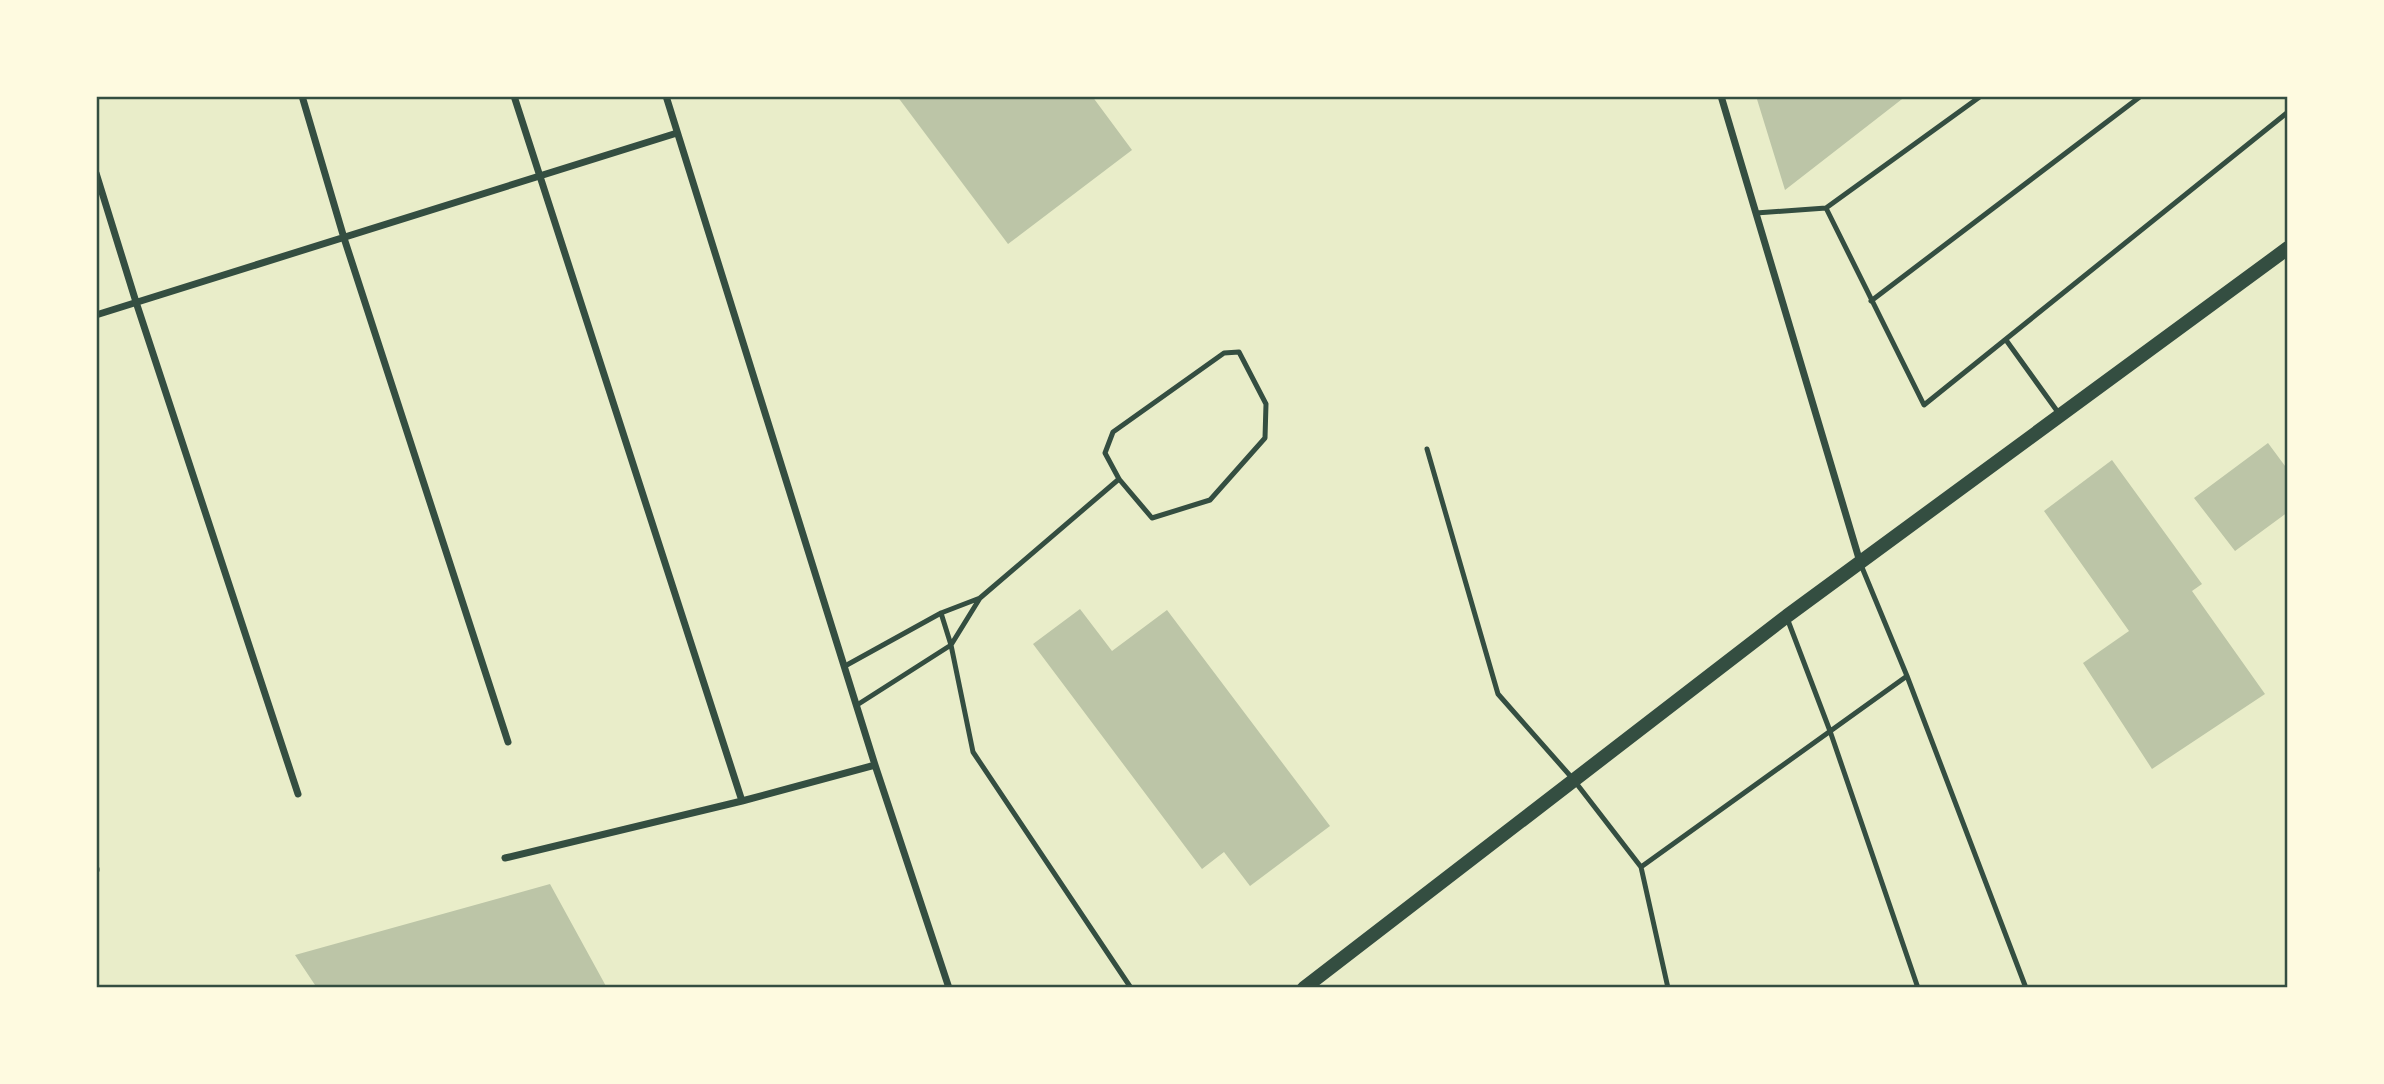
<svg xmlns="http://www.w3.org/2000/svg" width="2384" height="1084" font-family="'Sofia Sans Condensed',sans-serif">
<style>
.building{fill:#bcc5a7}
.lines{fill:none;stroke-linecap:round;stroke-linejoin:round}
.service{stroke:#344e41;stroke-width:5}
.minor{stroke:#344e41;stroke-width:7}
.secondary{stroke:#344e41;stroke-width:14}
.neatline{fill:none;stroke:#344e41;stroke-width:2.5}
</style>
<rect width="100%" height="100%" fill="#e9edc9"/>
<path class="building" d="M897,96h195l40,54 -124,94z
M1756,96h150l-121,94z
M2268,443l20,27v42l-53,39 -41,-53z
M2112,460l90,124 -10,7 73,103 -113,75 -69,-106 46,-32 -85,-120z
M1080,609l32,42 55,-41 163,216 -80,60 -26,-34 -22,17 -169,-225z
M550,884l57,104h-290l-22,-33z"/>
<g class="lines">
<path class="service" d="M1826,208l155,-112
M1756,213l70,-5 98,197 364,-293
M1871,301l270,-205
M2006,340l54,75
M1239,352l27,52 -1,34 -55,62 -58,18 -33,-39 -14,-26 8,-21 111,-79z
M1427,449l71,245 75,85 68,88 27,121
M1861,565l46,111 119,312
M941,613l10,32 22,107 158,236
M1787,618l43,113 88,257
M845,666l96,-53 39,-15
M857,705l94,-60 29,-47 139,-119
M1641,867l266,-191"/>
<path class="minor" d="M302,96l42,142 164,504
M514,96l228,705
M666,96l209,669 74,223
M1721,96l139,466
M96,173l40,129 162,492
M96,315l581,-182
M505,858l237,-57 133,-36
M96,869v1"/>
<path class="secondary" d="M1304,988l483,-372 501,-368"/>
</g>
<rect width="2384" height="1084" fill="none" stroke="#fefae0" stroke-width="196"/>
<rect x="98" y="98" width="2188" height="888" class="neatline"/>
</svg>
